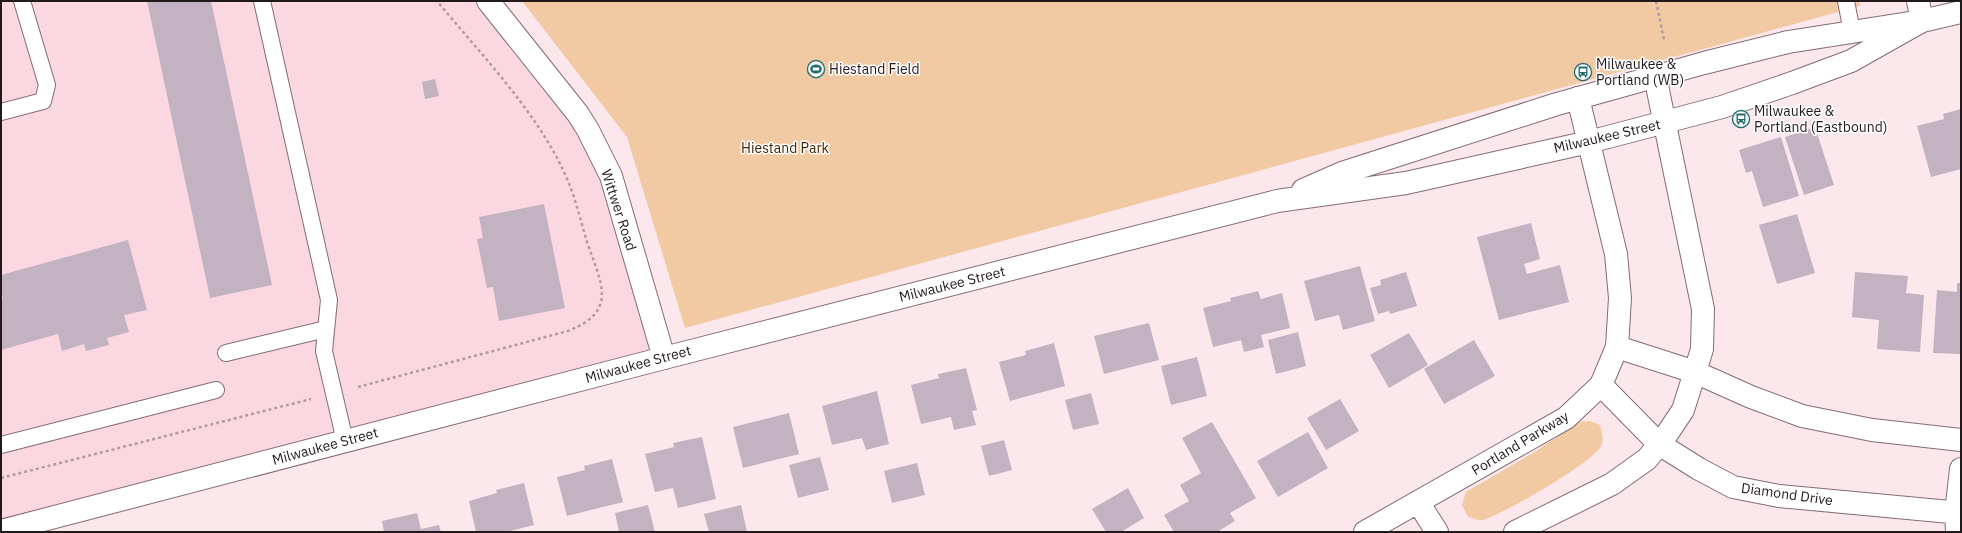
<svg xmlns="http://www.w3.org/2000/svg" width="1962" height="533" font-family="'IBM Plex Sans',sans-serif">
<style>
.built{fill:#fbd8e1}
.green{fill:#f1caa4}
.building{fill:#c3b2c2}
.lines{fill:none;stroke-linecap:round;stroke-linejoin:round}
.service-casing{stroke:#836c72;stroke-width:18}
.minor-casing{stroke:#836c72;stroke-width:24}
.tertiary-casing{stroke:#836c72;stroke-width:24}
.path{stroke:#ad9ca0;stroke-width:2.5;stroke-dasharray:3 3;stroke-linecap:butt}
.service{stroke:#fff;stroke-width:16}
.minor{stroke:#fff;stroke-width:22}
.tertiary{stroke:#fff;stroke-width:22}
.labels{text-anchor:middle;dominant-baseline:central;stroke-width:3;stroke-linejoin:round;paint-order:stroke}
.poi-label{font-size:14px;fill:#22191b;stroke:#fff;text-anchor:start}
.street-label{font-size:14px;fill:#22191b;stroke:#fff}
.park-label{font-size:14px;fill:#422705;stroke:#fff}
</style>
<rect width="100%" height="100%" fill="#fce7ec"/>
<path class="built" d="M1,1h487l90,113 86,244 -663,173z"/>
<path class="green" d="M522,1h1337l1,5 -1175,322 -58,-191z
M1590,421l10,4c2,8 5,18 -1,24 -14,18 -94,64 -116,71 -5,1 -11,-2 -15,-3l-6,-12 4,-13 67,-39 46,-31z"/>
<path class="building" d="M147,1h64l61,284 -62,13z
M435,79l4,17 -14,3 -3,-17z
M1961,109v60l-30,8 -14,-51 27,-7 -1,-5z
M1815,127l19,58 -30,10 -19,-58z
M1781,137l18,59 -36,11 -11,-36 -6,2 -7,-23z
M544,204l21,104 -66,13 -6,-34 -6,1 -10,-49 6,-1 -4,-21z
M1797,214l18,59 -38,11 -18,-59z
M1531,223l9,36 -16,5 3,10 33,-9 9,37 -70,18 -22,-83z
M128,240l19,70 -23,5 5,17 -22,6 2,7 -23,6 -2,-7 -22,7 -4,-17 -57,16v-51h2l-2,-9v-15z
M1360,266l15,55 -32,9 -4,-15 -24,6 -11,-40z
M1406,272l11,34 -27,8 -1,-3 -11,3 -8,-26 11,-3 -1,-5z
M1855,272l53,4 -2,17 18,2 -4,57 -43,-3 2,-29 -27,-3z
M1957,283h4v71l-28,-1 4,-63 20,2z
M1258,291l3,8 21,-6 8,35 -29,7 3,12 -20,5 -3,-12 -28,7 -10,-39 28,-7 -1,-3z
M1149,323l10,37 -55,14 -10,-38z
M1298,332l8,34 -30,8 -8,-34z
M1409,333l19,32 -39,23 -19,-33z
M1474,340l21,36 -51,28 -20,-35z
M1054,343l11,43 -55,15 -11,-39 27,-7 -1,-4z
M1197,357l10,39 -36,9 -10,-39z
M966,368l11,42 -5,1 4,14 -22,5 -3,-13 -30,7 -10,-39 28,-7 -1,-4z
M877,391l12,53 -23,6 -4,-12 -30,7 -10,-39z
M1091,393l8,31 -26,6 -8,-30z
M1340,399l19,32 -33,19 -19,-32z
M789,413l10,41 -56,14 -10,-41z
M1212,422l44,76 -26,15 5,8 -18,11h-43l-10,-17 25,-14 -9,-16 21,-12 -19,-35z
M1308,432l20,36 -50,29 -21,-36z
M702,437l14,62 -38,9 -5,-20 -18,4 -10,-38 29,-7 -1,-4z
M1004,440l8,30 -23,6 -8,-30z
M820,457l9,33 -31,8 -9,-33z
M612,459l11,43 -56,14 -10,-39 28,-7 -1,-4z
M917,463l8,32 -33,8 -8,-32z
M524,483l10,42 -28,7h-30l-7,-31 28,-8 -1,-3z
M1128,488l16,30 -23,14h-15l-14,-23z
M648,505l7,27h-36l-4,-19z
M741,505l6,27h-38l-5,-18z
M417,513l4,16 18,-4 2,7h-57l-2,-11z"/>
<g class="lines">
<g class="service-casing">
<path id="service" d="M262,1l67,299 -5,51 21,90
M1846,1l6,31
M1,112l42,-11 4,-16 -25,-84
M226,353l100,-24
M1,445l215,-55"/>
</g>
<g class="minor-casing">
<path id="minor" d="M488,1l90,113 10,16 23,46 53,182
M1918,1l4,20
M1617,347l78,25 56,25 51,19 70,14 89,10
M1601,385l58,59 40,25 34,18 46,9 182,17
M1418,502l19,30
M1365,532l201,-114 35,-33 16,-38 3,-49 -4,-44 -38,-156
M1515,532l97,-48 35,-25 18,-22 18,-27 12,-38 7,-23 1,-40 -48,-233
M1957,532l-1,-19 5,-44"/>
</g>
<g class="tertiary-casing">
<path id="tertiary" d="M1303,190l39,-17 215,-69 147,-41 84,-21 134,-21 39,-9
M1,531l663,-173 613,-157 129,-18 183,-41 133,-35 70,-24 59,-22 71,-40"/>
</g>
<path class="path" d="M1656,1l8,39
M358,387l210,-56c51,-20 33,-48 19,-89 -7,-24 -13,-50 -24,-72 -28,-60 -84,-118 -126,-169
M1,478l310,-79"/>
<use href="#service" class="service"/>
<use href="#minor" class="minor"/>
<use href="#tertiary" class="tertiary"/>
</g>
<defs>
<g id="stadium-ring" transform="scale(0.9)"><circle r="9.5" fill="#fff" stroke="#226e6e" stroke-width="1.5"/><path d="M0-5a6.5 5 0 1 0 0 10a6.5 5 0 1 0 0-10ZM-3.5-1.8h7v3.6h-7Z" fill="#226e6e"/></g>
<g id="bus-ring" transform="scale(0.9)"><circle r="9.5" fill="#fff" stroke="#226e6e" stroke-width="1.5"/><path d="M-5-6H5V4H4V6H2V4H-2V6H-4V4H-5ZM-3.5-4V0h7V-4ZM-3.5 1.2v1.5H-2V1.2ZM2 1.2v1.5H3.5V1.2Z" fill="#226e6e"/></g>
</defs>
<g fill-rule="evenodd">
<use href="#stadium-ring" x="816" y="69"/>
<use href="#bus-ring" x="1583" y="72"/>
<use href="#bus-ring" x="1741" y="119"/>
</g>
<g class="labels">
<g class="poi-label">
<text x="1596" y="64">Milwaukee &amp;<tspan x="1596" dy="16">Portland (WB)</tspan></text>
<text x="829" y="69">Hiestand Field</text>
<text x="1754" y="111">Milwaukee &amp;<tspan x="1754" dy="16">Portland (Eastbound)</tspan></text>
</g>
<g class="street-label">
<text transform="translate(1607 136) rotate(-13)">Milwaukee Street</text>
<text transform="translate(619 210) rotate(72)">Wittwer Road</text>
<text transform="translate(952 284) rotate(-14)">Milwaukee Street</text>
<text transform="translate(638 364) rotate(-15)">Milwaukee Street</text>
<text transform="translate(1520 443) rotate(-31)">Portland Parkway</text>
<text transform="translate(325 446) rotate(-15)">Milwaukee Street</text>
<text transform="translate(1787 494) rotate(8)">Diamond Drive</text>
</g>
<g class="park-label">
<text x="785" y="148">Hiestand Park</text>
</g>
</g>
<rect width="1962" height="533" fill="none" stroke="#22191b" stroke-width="4"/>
</svg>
